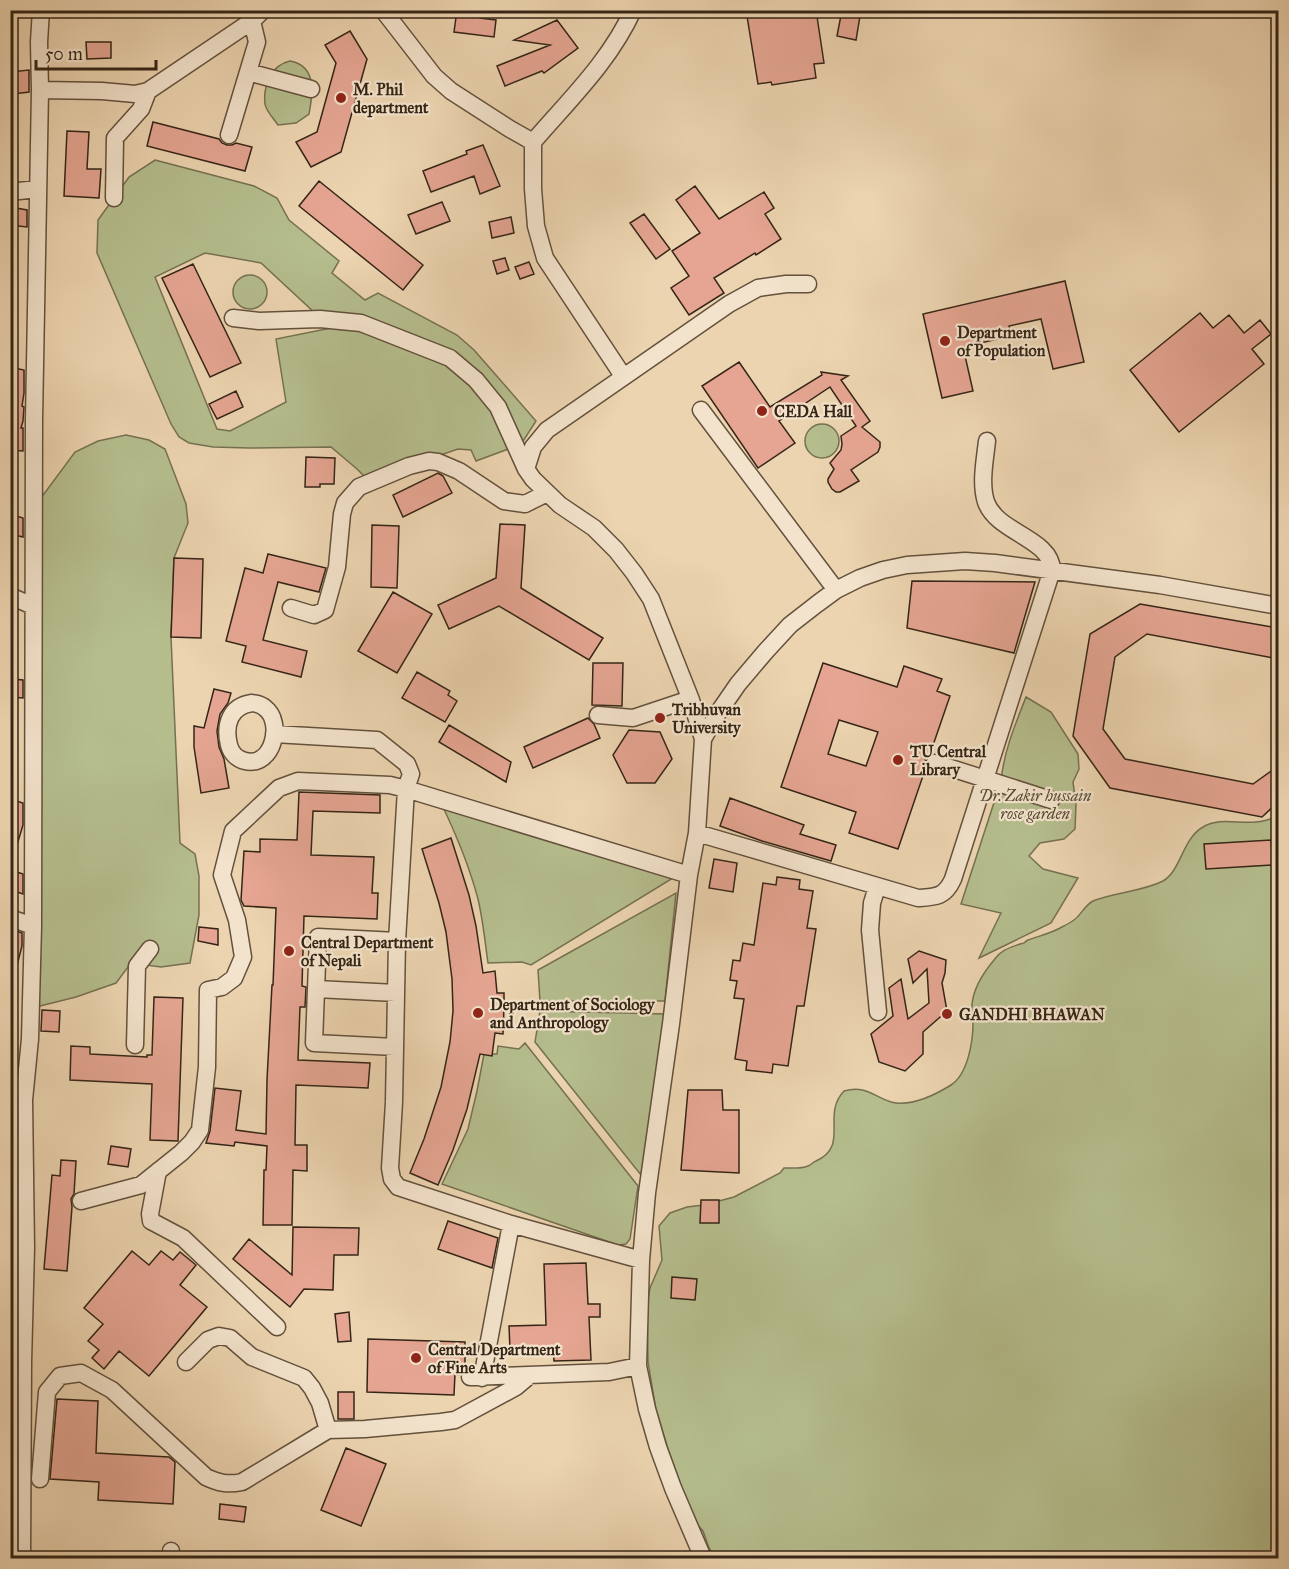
<svg xmlns="http://www.w3.org/2000/svg" width="1289" height="1569" font-family="'IM FELL Great Primer',serif">
<style>
.green{fill:#b5bd8d;stroke:#757152;stroke-width:1.5}
.building{fill:#e5a592;stroke:#352516;stroke-width:1.5;fill-rule:evenodd}
.lines{fill:none;stroke-linecap:round;stroke-linejoin:round}
.minor-casing{stroke:#63513c;stroke-width:19}
.minor{stroke:#f3e3cc;stroke-width:16}
.poi-dot{fill:#8f2418;stroke:#f3e3cc;stroke-width:2}
.labels{text-anchor:middle;dominant-baseline:central;stroke-width:4.5;stroke-linejoin:round;paint-order:stroke}
.poi-label{font-size:16px;font-weight:bold;fill:#352516;stroke:#f3e3cc;text-anchor:start}
.park-label{font-size:16px;font-style:italic;fill:#554b34;stroke:#f3e3cc}
</style>
<rect width="100%" height="100%" fill="#ecd4b0"/>
<filter id="stains"><feTurbulence type="fractalNoise" baseFrequency=".00333" numOctaves="4"/><feColorMatrix values="0 0 0 0 .2 0 0 0 0 .09 0 0 0 0 .02 0 0 0 .5 -.17"/></filter>
<radialGradient id="worn" r=".72"><stop offset=".6" stop-color="#630" stop-opacity="0"/><stop offset="1" stop-color="#630" stop-opacity=".3"/></radialGradient>
<path class="green" d="M290,61c27,5 23,32 19,53l-13,9 -18,2c-4,-6 -12,-14 -13,-21 -2,-18 6,-39 25,-43z
M155,160l99,26 23,12 12,22 50,41 -7,12 33,27 13,-7 79,42 17,15 62,71 -16,25 -55,-81 -150,-52 -54,-50 -56,-10 -50,24 62,152 13,2 56,-29 -10,-63 60,-12 15,2 63,18 47,26 37,41 13,34 -35,13 -5,-11 -13,-1 -90,31 -11,-11 -26,-22 -82,1 -36,-1 -24,-4 -10,-6 -8,-13 -74,-171 1,-33 31,-43z
M233 292a17 17 0 1 1 34 0a17 17 0 1 1-34 0Z
M805 441a17 17 0 1 1 34 0a17 17 0 1 1-34 0Z
M126,435l23,5 16,9 21,55 2,19 -14,35 -3,79 9,206 15,11 4,22v39l-9,48 -29,4 -30,-4 -15,20 -40,14 -40,10 4,-163 2,-252 -4,-90 37,-50 23,-11z
M1026,697l25,15 27,42 1,15 -6,13 3,22 -1,25 -11,10 -24,4 -11,13 14,13 35,9 -27,45 -72,35 22,-45 -40,-9 40,-123c3,-30 14,-56 25,-84z
M441,803l232,75 -142,87 -9,-3 -34,1c-3,-21 -5,-43 -10,-64 -9,-34 -22,-65 -37,-96z
M1278,817v741h-563l-6,-10 -6,-17 -10,-11 -25,-71 -12,-39 -8,-48 -1,-56 3,-18 12,-28 -3,-34 11,-13 17,-6 17,-2 30,-8 46,-24 4,-5c8,0 17,1 24,-2 3,-1 5,-4 8,-5 34,-15 5,-46 28,-70 21,-6 29,5 47,11 20,5 44,-7 60,-17 17,-11 22,-44 22,-62 0,-6 -2,-13 -1,-18 1,-16 12,-33 22,-45 7,-10 15,-12 26,-16 8,-2 1,0 8,-4 11,-4 24,-7 34,-13 4,-2 8,-4 12,-7 7,-5 11,-15 19,-19 22,-9 48,-9 70,-20 18,-10 19,-42 40,-54 16,-10 36,-3 53,-5 8,0 15,-4 22,-5z
M676,893l-11,108h-125l-2,-31z
M540,1011l126,3 -25,161 -106,-133z
M525,1043l113,143 -8,53 -4,5 -8,1 -176,-61 26,-55 9,-38 7,-37h13l1,-8 21,3z"/>
<path class="building" d="M457,10l23,2v6l16,2 -2,17 -40,-5z
M746,10h70l8,53 -10,1 2,14 -44,7 -1,-3 -13,2z
M842,10h19l-5,30 -19,-4z
M557,20l21,28 -34,25 -2,-2 -37,15 -8,-20 53,-21 -36,-5z
M350,31l17,28 -26,93 -30,15 -15,-25 21,-10 19,-69 -11,-18z
M86,42h25v16l-24,1z
M29,70v22l-16,2 -2,-22z
M153,122l66,17 3,4 5,2h5l4,-2 16,4 -7,24 -98,-25z
M67,131l22,1 -2,37h14l-2,29 -35,-2z
M483,145l17,41 -20,8 -6,-18 -43,16 -8,-21 44,-17 -1,-3z
M319,181l104,84 -20,25 -104,-84z
M695,186l24,33 45,-27 10,16 -9,6 16,25 -25,16 -1,-2 -41,25 10,15 -35,22 -18,-27 18,-12 -17,-25 28,-18 -24,-33z
M442,202l8,19 -34,13 -8,-19z
M10,207l17,3v17l-17,-2z
M644,214l26,35 -14,10 -26,-36z
M511,217l3,16 -22,5 -3,-16z
M505,258l4,12 -12,4 -4,-13z
M529,262l5,12 -14,5 -5,-12z
M193,264l48,99 -31,14 -48,-99z
M1065,281l19,81 -31,7 -12,-50 -32,7 2,10 -48,11 10,44 -31,7 -19,-84z
M1200,313l13,15 16,-13 15,18 16,-13 11,14 -19,15 12,15 -85,68 -49,-62z
M739,362l31,45 52,-32 -1,-3 27,4 -7,4 29,41 -8,6 18,15v5l-2,5 -27,18 8,11 -19,11h-4l-4,-3 -4,-7v-3l6,-10 -4,-6 11,-13 1,-6 -1,-8 15,-10 -26,-39 -51,34 16,22 -37,25 -56,-82z
M10,367l14,3v23l-2,13 2,1 -1,14 -2,7h2v23l-13,-1z
M236,391l7,16 -26,12 -8,-15z
M306,457l29,1 -1,26h-14v3h-15z
M438,473l5,3 9,17 -49,24 -10,-22z
M10,514l13,4v19l-13,-3z
M500,524l25,1 -4,63 82,50 -14,22 -90,-54 -50,23 -11,-24 58,-27z
M372,525l27,1 -2,62 -26,-1z
M268,554l58,14 -7,24 -41,-10 -15,58 44,11 -6,26 -59,-15 4,-16 -20,-5 19,-73 18,5z
M174,558l29,1 -2,79 -30,-1z
M912,581l123,1 -21,71 -107,-25z
M393,592l39,22 -35,59 -39,-22z
M1140,604l138,24v31l-131,-25 -32,23 -12,72 22,30 128,25 25,-18v36l-16,15 -152,-29 -37,-52 17,-102z
M593,663h30l-1,43 -30,-1z
M823,663l74,24 7,-21 38,13 -5,12 13,5 -20,58 -5,5 1,8 -28,82 -49,-16 7,-21 -75,-25zM839,720l39,12 -12,34 -38,-12z
M417,672l33,19 -2,4 9,6 -12,21 -43,-24z
M13,679l10,1v18l-12,-1z
M214,689l17,4 -3,10 -8,11 -3,17 2,16 5,12 5,29 -28,5 -7,-46v-21l10,2z
M588,718l6,6 6,14 -67,30 -9,-21z
M449,725l62,37 -5,20 -67,-40z
M629,730l31,2 12,27 -17,24h-28l-14,-28z
M299,792l81,3v18l-67,-2 -2,44 63,2 -2,36h6l-1,26 -73,-3 -2,70 4,1 -1,20h-5l-2,53 72,3 -2,25 -72,-3 -1,60h12v26l-14,-1 -1,55h-29l1,-55h2l1,-24 -32,-4 -1,4 -28,-3 4,-12 5,-43 26,3 -5,39 30,4 1,-54 5,-95h1l3,-77 -32,-2 -3,-6 3,-49 16,1v-13l37,1z
M730,798l74,27 -4,9 36,11 -5,16 -69,-20 -42,-15z
M10,799l13,4v22l-9,30h-4z
M451,838l18,57 7,31 7,47 12,-2 2,22h7v14l-1,27 -8,-1 -3,23 -12,-2 -13,55 -14,41 -15,35 -28,-12 14,-34 17,-52 9,-45 3,-31 -1,-32 -6,-47 -7,-29 -17,-54z
M1271,840l2,25 -67,4 -2,-25z
M714,859l23,4 -4,29 -24,-4z
M17,872l6,2v20l-12,-4z
M777,877l23,3 -1,9 14,2 -6,37 9,1 -12,77h-7l-9,60 -15,-2 -1,9 -26,-3 1,-9 -12,-2 9,-60 -10,-1 3,-17 -7,-1 3,-20 7,1 3,-18 11,2 9,-62 13,2z
M199,927l19,2v16l-20,-4z
M10,929l12,4v13l-7,27h-5z
M919,951l27,9 -1,13 -3,10 5,28 -24,21v22l-18,17 -26,-9 -8,-28 22,-18 -4,-28 12,-9 7,40 21,-16 -2,-34 -14,14 -5,-24z
M154,997l29,1 -5,143 -28,-1 2,-56 -82,-4 1,-34 19,1v7l57,3v-2h5z
M42,1010l18,1 -1,21 -18,-1z
M688,1090h34l1,20h16v63l-58,-3z
M111,1146l20,3 -3,18 -20,-3z
M61,1160l15,1 -2,33 -3,5 1,8 -5,64 -23,-2 8,-94 8,1z
M701,1200h18v23h-19z
M448,1221l50,17 -6,30 -54,-19z
M293,1227l66,1 -1,27h-24l-1,35 -29,-1 -14,18 -57,-48 16,-20 43,36z
M132,1251l17,14 12,-14 12,9 7,-8 16,13 -16,20 27,22 -58,69 -30,-25 -15,18 -12,-11 7,-8 -11,-9 15,-17 -19,-16z
M586,1263l2,41h12v13h-11l2,43 -37,1 -1,-13 -43,2 -1,-24 37,-1 -2,-61z
M672,1277l25,2 -2,21 -24,-2z
M349,1312l2,29 -13,1 -3,-28z
M368,1339l97,3v26l-5,7 -5,-1 -1,21 -87,-3z
M338,1392h16v27h-16z
M57,1399l41,2 -2,52 73,4 6,5 -2,42 -75,-4 1,-18 -49,-3z
M346,1448l40,16 -25,62 -40,-16z
M220,1504l26,3 -2,15 -25,-3z"/>
<g class="lines">
<g class="minor-casing">
<path id="minor" d="M383,10l51,66 17,15 59,38 23,13v47l3,37 9,32 78,118
M248,72l63,17
M40,90l62,1 33,3 13,-3 104,-70
M229,135l28,-93 -5,-21 11,-11
M533,142c36,-42 77,-81 100,-132
M10,192l27,-3
M114,198l1,-60 26,-29 7,-18
M233,318l26,3 61,-2 41,4 89,35 26,22 22,27 28,62 7,10 27,26 34,23 22,22 18,23 17,26 40,101 12,39
M701,410l135,180
M526,469l7,-22 14,-17 182,-126 29,-16 28,-4h22
M10,596l23,10
M291,608l23,7 11,-5 12,-43 5,-53 3,-11 14,-16 50,-21 20,-5 9,1 21,9 45,30 21,3 22,-11
M252,703c5,1 9,1 13,5 19,14 8,60 -20,53 -8,-2 -14,-8 -16,-16 -5,-20 1,-39 23,-42z
M598,715l35,3 57,-19
M935,763l116,37
M697,833l221,65c18,-1 27,-1 35,-19l99,-309c-1,-32 -55,-37 -66,-68 -6,-19 -1,-42 1,-61
M877,887l-5,16 -2,27 8,82
M10,918l23,8
M316,989l80,4
M135,1045l2,-79 13,-17
M395,1047l-81,-4 4,-106 79,4
M158,1171l-8,43 1,7 32,17 94,89
M81,1201l60,-16 40,-32 11,-11 8,-12 7,-63 1,-77 14,-3 12,-9 9,-21 -6,-37 -15,-45 11,-44 46,-43 19,-7 92,4 16,4 5,-15 -4,-10 -30,-24 -103,-6
M641,1260l-130,-36 -113,-37 -6,-8 -2,-11 4,-66 3,-161 9,-152 283,86
M186,1362l22,-22 11,-4 11,2 22,19 52,21 8,10 8,15 8,27
M470,1377l139,-5 29,-6
M482,1378l29,-154
M40,1479l7,-87 13,-16 21,-3 31,17 94,87c13,6 21,8 36,5l86,-52 37,-1 76,-7 14,-2 61,-33 13,-11
M22,1558l1,-195 3,-115 -2,-148 6,-61 3,-113 1,-507 6,-329 -1,-48 2,-32
M171,1558v-7
M703,1558l-30,-70 -15,-41 -11,-38 -9,-43 3,-106 6,-67 24,-169 18,-149 8,-42 6,-94 15,-26 20,-29 28,-33 24,-26 27,-21 19,-14 24,-12 23,-8 24,-5 58,-4 30,2 165,22 118,21"/>
</g>
<use href="#minor" class="minor"/>
</g>
<g class="poi-dot">
<circle cx="341" cy="98" r="6"/>
<circle cx="945" cy="341" r="6"/>
<circle cx="762" cy="411" r="6"/>
<circle cx="660" cy="718" r="6"/>
<circle cx="898" cy="760" r="6"/>
<circle cx="289" cy="951" r="6"/>
<circle cx="478" cy="1013" r="6"/>
<circle cx="947" cy="1014" r="6"/>
<circle cx="416" cy="1358" r="6"/>
</g>
<g class="labels">
<g class="poi-label">
<text x="353" y="89">M. Phil<tspan x="353" dy="18">department</tspan></text>
<text x="957" y="332">Department<tspan x="957" dy="18">of Population</tspan></text>
<text x="774" y="411">CEDA Hall</text>
<text x="672" y="709">Tribhuvan<tspan x="672" dy="18">University</tspan></text>
<text x="910" y="751">TU Central<tspan x="910" dy="18">Library</tspan></text>
<text x="301" y="942">Central Department<tspan x="301" dy="18">of Nepali</tspan></text>
<text x="490" y="1004">Department of Sociology<tspan x="490" dy="18">and Anthropology</tspan></text>
<text x="959" y="1014">GANDHI BHAWAN</text>
<text x="428" y="1349">Central Department<tspan x="428" dy="18">of Fine Arts</tspan></text>
</g>
<g class="park-label">
<text x="1035" y="795">Dr. Zakir hussain<tspan x="1035" dy="18">rose garden</tspan></text>
</g>
</g>
<rect width="1289" height="1569" fill="none" stroke="#ecd4b0" stroke-width="36"/>
<rect x="12" y="12" width="1265" height="1545" fill="none" stroke="#352516" stroke-width="3"/>
<rect x="18" y="18" width="1253" height="1533" fill="none" stroke="#352516" stroke-width="1.5"/>
<path d="M36 60v9h120v-9" fill="none" stroke="#352516" stroke-width="3"/>
<text x="45" y="60" font-size="18" fill="#352516" stroke="#f3e3cc" stroke-width="4.5" paint-order="stroke">50 m</text>
<rect width="100%" height="100%" filter="url(#stains)"/>
<rect width="100%" height="100%" fill="url(#worn)"/>
</svg>
